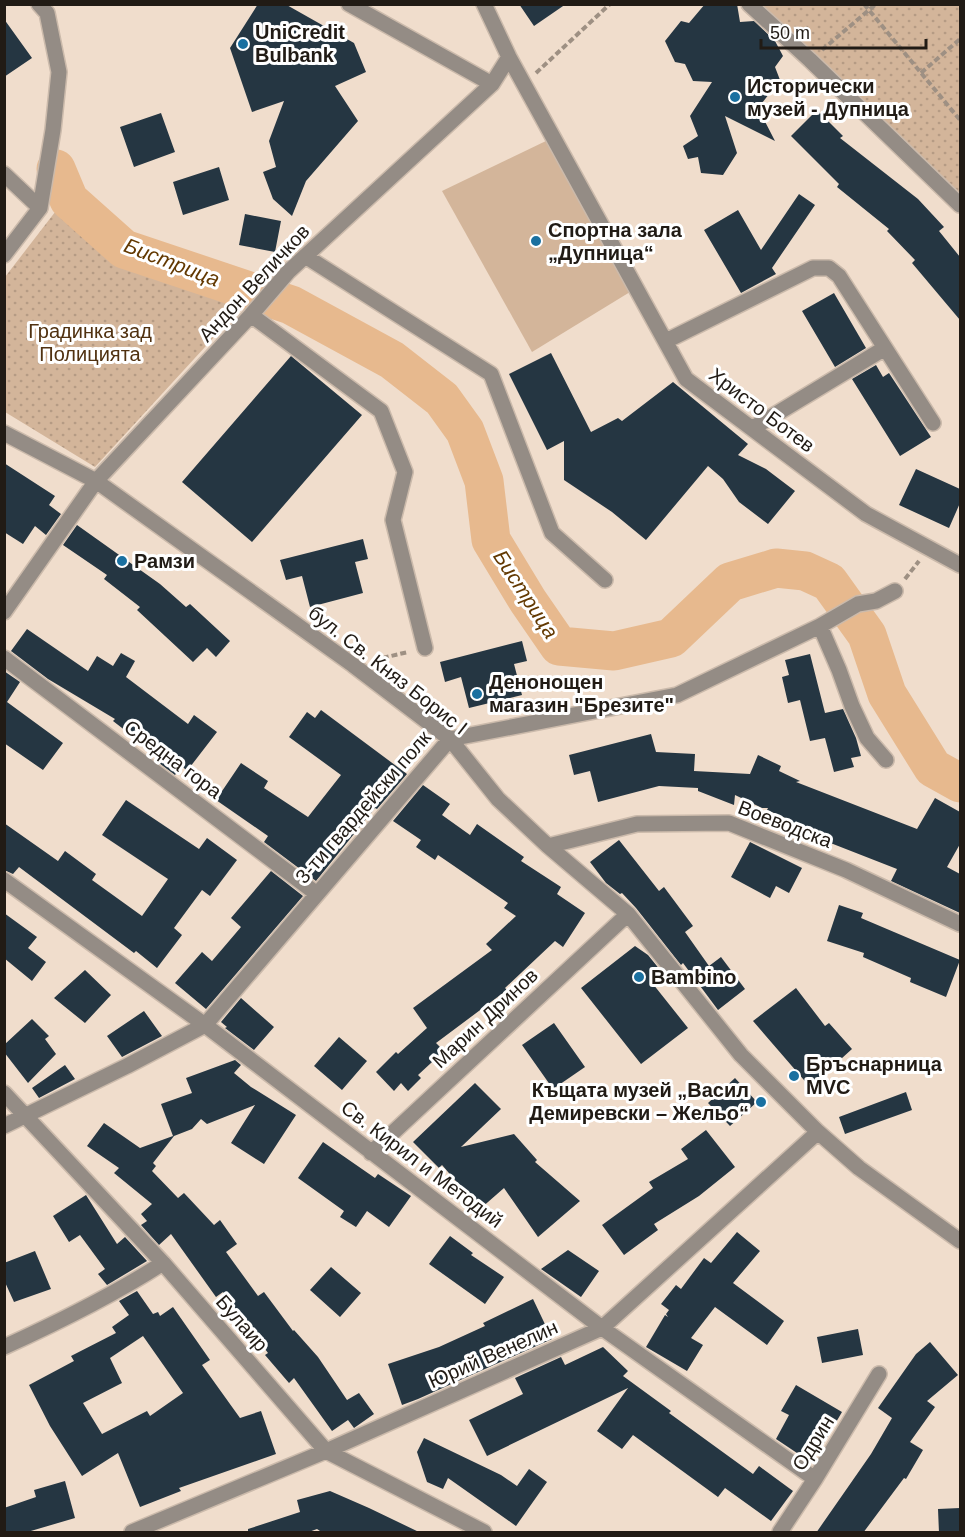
<svg xmlns="http://www.w3.org/2000/svg" width="965" height="1537" font-family="Arial,sans-serif">
<style>
.grass{fill:#d3b59a}
.park{fill:url(#park-dots)}
.lines{fill:none;stroke-linecap:round;stroke-linejoin:round}
.river{stroke:#e7b98e;stroke-width:39}
.building{fill:#253642;fill-rule:evenodd}
.minor-casing{stroke:#cbbaab;stroke-width:18}
.path{stroke:#9e9083;stroke-width:4;stroke-dasharray:6 3;stroke-linecap:butt}
.minor{stroke:#948c85;stroke-width:15}
.poi-dot{fill:#1a70a0;stroke:#fff;stroke-width:2}
.labels{text-anchor:middle;dominant-baseline:central;stroke-width:6;stroke-linejoin:round;paint-order:stroke}
.poi-label{font-size:20px;font-weight:bold;fill:#211b15;stroke:#fff;text-anchor:start}
.street-label{font-size:20px;fill:#211b15;stroke:#fff}
.park-label{font-size:20px;fill:#503110;stroke:#fff}
.water-label{font-size:21px;font-style:italic;fill:#633902;stroke:#fff}
</style>
<defs>
<pattern id="park-dots" width="8" height="8" patternUnits="userSpaceOnUse" patternTransform="scale(1.5)"><rect width="8" height="8" fill="#d3b59a"/><path d="M2 2h.1M6 6h.1" fill="none" stroke="#b59b84" stroke-width="1.8" stroke-linecap="round"/></pattern>
</defs>
<rect width="100%" height="100%" fill="#f0ddcc"/>
<path class="grass" d="M548,140l82,152 -98,60 -90,-161z"/>
<path class="park" d="M749,5h211v200z
M62,203l71,63 47,10 69,23 -154,168 -90,-55v-135z"/>
<g class="lines">
<path class="river" d="M56,169l13,31 55,49 167,56 101,55 50,39 23,32 19,50 7,59 37,61 31,45 55,5 57,-13 59,-56 46,-14 29,3 24,11 38,53 20,59 46,74 27,15"/>
</g>
<path class="building" d="M258,4h27l69,39 12,29 -31,14 23,35 -52,60 -14,35 -19,-17 -10,-27 13,-5 -7,-26 15,-40 -32,11 -22,-64z
M519,4h47l-32,22z
M705,4h32l3,18 14,-1 21,20 8,15 -8,11 5,13 -22,28 17,33 -50,-25 12,37 -14,22 -22,-2 -3,-16 -10,2 -5,-13 15,-10 -8,-20 22,-34 -19,-1 -8,-17 -10,-2 -10,-21 16,-20 8,2z
M4,19l28,39 -28,19z
M817,110l26,26 -3,2 78,61 26,28 -5,4 21,26v63l-48,-57 3,-3 -28,-29 2,-2 -52,-42 2,-3 -48,-48z
M161,113l14,39 -41,15 -14,-40z
M219,167l10,33 -46,15 -10,-33z
M799,194l16,11 -43,63 4,6 -35,19 -37,-63 34,-20 23,40z
M245,214l36,7 -6,31 -36,-7z
M834,293l32,55 -31,19 -33,-56z
M551,353l40,79 27,-14 4,3 51,-39 75,62 -10,11 28,14 29,22 -27,33 -29,-22 -16,-23 -15,-13 -62,74 -34,-28 -48,-32v-39l-17,9 -38,-76z
M291,356l71,59 -110,127 -70,-60z
M876,365l7,12 6,-4 42,64 -31,19 -48,-77z
M4,463l51,33 -6,9 12,9 -15,21 -11,-9 -12,18 -19,-12z
M916,469l44,20v14l-11,25 -50,-23z
M77,525l83,59 26,23 4,-3 40,37 -14,16 -9,-9 -14,14 -56,-52 3,-3 -36,-28 3,-4 -44,-30z
M363,539l5,20 -13,3 8,31 -53,14 -8,-31 -16,4 -6,-20z
M27,629l61,42 9,-15 16,10 8,-13 14,8 -9,16 62,47 6,-9 23,17 -30,39 -5,-5 -7,9 -16,-12 3,-4 -49,-38 2,-2 -67,-40 -37,-28z
M522,641l5,20 -13,3 8,31 -53,13 -8,-31 -16,5 -5,-20z
M810,654l15,59 18,-4 13,29 5,18 -10,2 3,9 -20,5 -9,-34 -15,3 -10,-41 -12,3 -6,-26 7,-2 -4,-15z
M4,671l16,11 -13,20 56,41 -20,27 -39,-27z
M321,710l86,64 -30,35 -2,-1 -59,73 -52,-39 4,-6 -52,-36 25,-37 27,18 -4,7 44,29 33,-42 -52,-38 18,-25 8,6z
M651,734l5,18 39,2 -1,17 56,3 8,-19 23,11 -2,5 21,10 -4,1 121,47 18,-31 25,14v32l-13,23 13,7v39l-69,-32 6,-12 -110,-43 3,-6 -23,-10 1,-2h-6l-27,-13 -1,10 -36,-14v-3l-39,-2 -61,16 -8,-31 -16,4 -5,-20z
M423,785l27,19 -8,11 28,20 7,-11 47,33 -3,4 40,26 -4,7 28,19 -22,34 -8,-6 -50,47 2,2 -71,53 8,8 -26,24 3,3 -13,13 -7,-8 -7,8 -18,-19 20,-20 2,2 29,-26 -14,-20 79,-58 -6,-6 30,-28 -12,-8 4,-5 -70,-48 -3,5 -19,-13 5,-7 -28,-19z
M126,800l73,49 8,-11 30,22 -27,36 -8,-6 -28,38 8,7 -25,33 -21,-17 -2,2 -115,-86 -6,7 -9,-4v-47l54,38 7,-10 31,23 -4,6 50,36 26,-37 -66,-44z
M619,840l40,51 5,-4 29,39 -8,6 24,34 12,-9 24,32 -27,21 -35,-47 -2,2 -45,-57 -14,-15 -2,1 -14,-11 -16,-21z
M750,842l52,26 -13,25 -13,-7 -6,12 -39,-21z
M271,871l32,25 -97,113 -31,-26 27,-31 10,9 29,-34 -10,-9z
M839,905l24,8 -2,5 99,42 -14,37 -36,-15 1,-4 -48,-21 1,-4 -37,-12z
M4,913l33,24 -9,11 18,14 -14,19 -28,-23z
M635,946l13,9 17,21 -12,8 35,44 -47,36 -60,-76z
M85,970l26,25 -26,28 -31,-25z
M796,988l29,38 4,-3 23,26 -42,38 -57,-66z
M241,998l33,29 -20,23 -29,-22 2,-1 -6,-5z
M144,1011l18,25 -40,21 -15,-21z
M32,1019l17,17 -4,3 11,15 -28,29 -24,-31v-7z
M554,1023l31,44 -32,22 -31,-44z
M339,1037l28,24 -25,29 -28,-24z
M235,1060l6,5 -7,8 17,14 45,28 -32,49 -33,-21 24,-38 -48,19 -6,-5 -9,10 -18,7 -21,27 3,3 -4,5 26,27 6,-5 30,32 6,-5 17,24 -11,8 32,44 6,-4 29,39 1,-1 24,27 29,43 12,-7 15,21 -20,14 -6,-8 -16,11 -38,-53 -5,5 -24,-28 3,-2 -45,-61 -7,5 -45,-63 -12,11 -18,-20 6,-4 -6,-7 11,-10 -38,-31 5,-5 -32,-22 17,-23 36,25 33,-12 -12,-32 31,-11 -6,-15z
M65,1065l10,14 -36,19 -7,-10z
M735,1078l22,24 -27,24 -22,-23z
M475,1083l26,26 -40,38 53,-13 23,26 -2,2 45,39 -42,36 -34,-49 -24,21 -38,-44 -3,3 -26,-26z
M906,1092l6,18 -67,24 -6,-17z
M706,1130l29,37 -36,29 -45,28 4,6 -34,25 -22,-30 51,-37 -4,-6 39,-23 -7,-10z
M323,1142l52,36 3,-4 33,22 -22,31 -22,-16 -11,16 -16,-10 4,-6 -46,-33z
M86,1195l31,49 8,-7 22,24 -40,24 -9,-11 7,-5 -25,-34 -11,7 -16,-26z
M737,1232l23,19 -27,32 51,38 -17,24 -52,-38 -24,31 12,7 -16,26 -41,-24 19,-32 3,2 -2,-3 3,-4 -8,-6 15,-19 5,4 23,-31 7,5z
M450,1236l23,17 -2,2 33,22 -19,27 -56,-40z
M568,1250l31,21 -18,26 -40,-28z
M35,1251l16,38 -37,13 -10,-22v-17z
M331,1267l30,26 -21,24 -30,-27z
M137,1291l16,23 5,-2 2,4 13,-9 37,53 -8,5 38,53 21,-7 15,43 -97,34 2,3 -41,16 -22,-54 -36,23 -32,-50 -21,-41 45,-24 -3,-5 45,-23 -4,-6 17,-12 -10,-14zM143,1336l40,57 -33,23 -3,-5 -45,23 -19,-31 39,-20 -12,-25z
M533,1299l19,40 -134,60 -16,6 -14,-41 51,-17 46,-21 -2,-3z
M858,1329l5,26 -41,8 -5,-26z
M930,1342l28,33 -31,26 8,6 -25,35 13,8 -17,29 -2,-1 -41,55h-47l55,-79 21,-36 -14,-10 38,-54z
M603,1347l25,24 -5,5 48,35 -2,2 84,61 6,-8 34,25 -22,30 -46,-33 -7,9 -85,-62 -11,14 -25,-18 31,-43 -141,68 -18,-36 54,-26 -8,-16 46,-21 4,8z
M796,1385l46,27 -30,51 -36,-24 13,-24 -8,-4z
M424,1438l77,37 16,11 12,-17 18,13 -31,44 -68,-48 -5,11 -16,-7 -10,-30z
M65,1481l10,37 -51,15h-20v-25l32,-11 -2,-7z
M330,1491l39,17 52,25h-98l-6,-4 -11,4h-58v-4l52,-17 -3,-12z
M960,1508v25h-21l-1,-24z"/>
<g class="lines">
<g class="minor-casing">
<path id="minor" d="M349,4l143,80
M484,4l25,53 177,322 180,135 94,51
M749,4l61,56 150,145
M4,174l36,34
M4,255l36,-47 13,-78 6,-58 -12,-59 -8,-9
M305,256l186,118 61,159 53,47
M251,315l130,96 24,61 -12,48 32,128
M666,341l147,-73h16l10,8 94,147
M753,428l132,-80
M4,433l92,48 257,184 97,74 48,60 50,47 80,68 113,141 77,77 41,36 101,73
M4,612l92,-131 155,-166 37,-43 204,-188 17,-27
M820,626l19,44 13,36 15,32 19,22
M4,658l313,236
M548,846l89,-22 92,-1 117,47 114,54
M4,880l201,145 397,303 213,151
M4,1093l159,170 163,188 158,81
M4,1126l123,-60 78,-41 245,-286 227,-44 143,-69 38,-22 18,-3 19,-10
M371,1153l257,-239
M4,1347c55,-25 108,-51 159,-84
M132,1532l194,-81 276,-123 216,-196
M780,1532l35,-53 64,-105"/>
</g>
<path class="path" d="M864,4l96,116
M822,50l54,-46
M536,73l74,-69
M921,73l39,-34
M905,579l14,-18
M374,660l34,-8"/>
<use href="#minor" class="minor"/>
</g>
<g class="poi-dot">
<circle cx="243" cy="44" r="6"/>
<circle cx="735" cy="97" r="6"/>
<circle cx="536" cy="241" r="6"/>
<circle cx="122" cy="561" r="6"/>
<circle cx="477" cy="694" r="6"/>
<circle cx="639" cy="977" r="6"/>
<circle cx="794" cy="1076" r="6"/>
<circle cx="761" cy="1102" r="6"/>
</g>
<g class="labels">
<g class="poi-label">
<text x="255" y="32">UniCredit<tspan x="255" dy="23">Bulbank</tspan></text>
<text x="747" y="86">Исторически<tspan x="747" dy="23">музей - Дупница</tspan></text>
<text x="548" y="230">Спортна зала<tspan x="548" dy="23">„Дупница“</tspan></text>
<text x="134" y="561">Рамзи</text>
<text x="489" y="682">Денонощен<tspan x="489" dy="23">магазин "Брезите"</tspan></text>
<text x="651" y="977">Bambino</text>
<text x="806" y="1064">Бръснарница<tspan x="806" dy="23">MVC</tspan></text>
<text x="749" y="1090" text-anchor="end">Къщата музей „Васил<tspan x="749" dy="23">Демиревски – Жельо“</tspan></text>
</g>
<g class="street-label">
<text transform="translate(254 283) rotate(-47)">Андон Величков</text>
<text transform="translate(762 410) rotate(37)">Христо Ботев</text>
<text transform="translate(388 670) rotate(38)">бул. Св. Княз Борис I</text>
<text transform="translate(173 759) rotate(37)">Средна гора</text>
<text transform="translate(363 807) rotate(-49)">3-ти гвардейски полк</text>
<text transform="translate(785 824) rotate(21)">Воеводска</text>
<text transform="translate(485 1018) rotate(-43)">Марин Дринов</text>
<text transform="translate(422 1164) rotate(37)">Св. Кирил и Методий</text>
<text transform="translate(242 1323) rotate(49)">Булаир</text>
<text transform="translate(493 1354) rotate(-24)">Юрий Венелин</text>
<text transform="translate(813 1443) rotate(-58)">Одрин</text>
</g>
<g class="park-label">
<text x="90" y="331">Градинка зад<tspan x="90" dy="23">Полицията</tspan></text>
</g>
<g class="water-label">
<text transform="translate(172 262) rotate(21)">Бистрица</text>
<text transform="translate(526 594) rotate(57)">Бистрица</text>
</g>
</g>
<rect width="965" height="1537" fill="none" stroke="#211b15" stroke-width="12"/>
<path d="M761 39v9h165v-9" fill="none" stroke="#211b15" stroke-width="3"/>
<text x="770" y="39" font-size="18" fill="#211b15" stroke="#ffffff" stroke-width="4.5" paint-order="stroke">50 m</text>
</svg>
